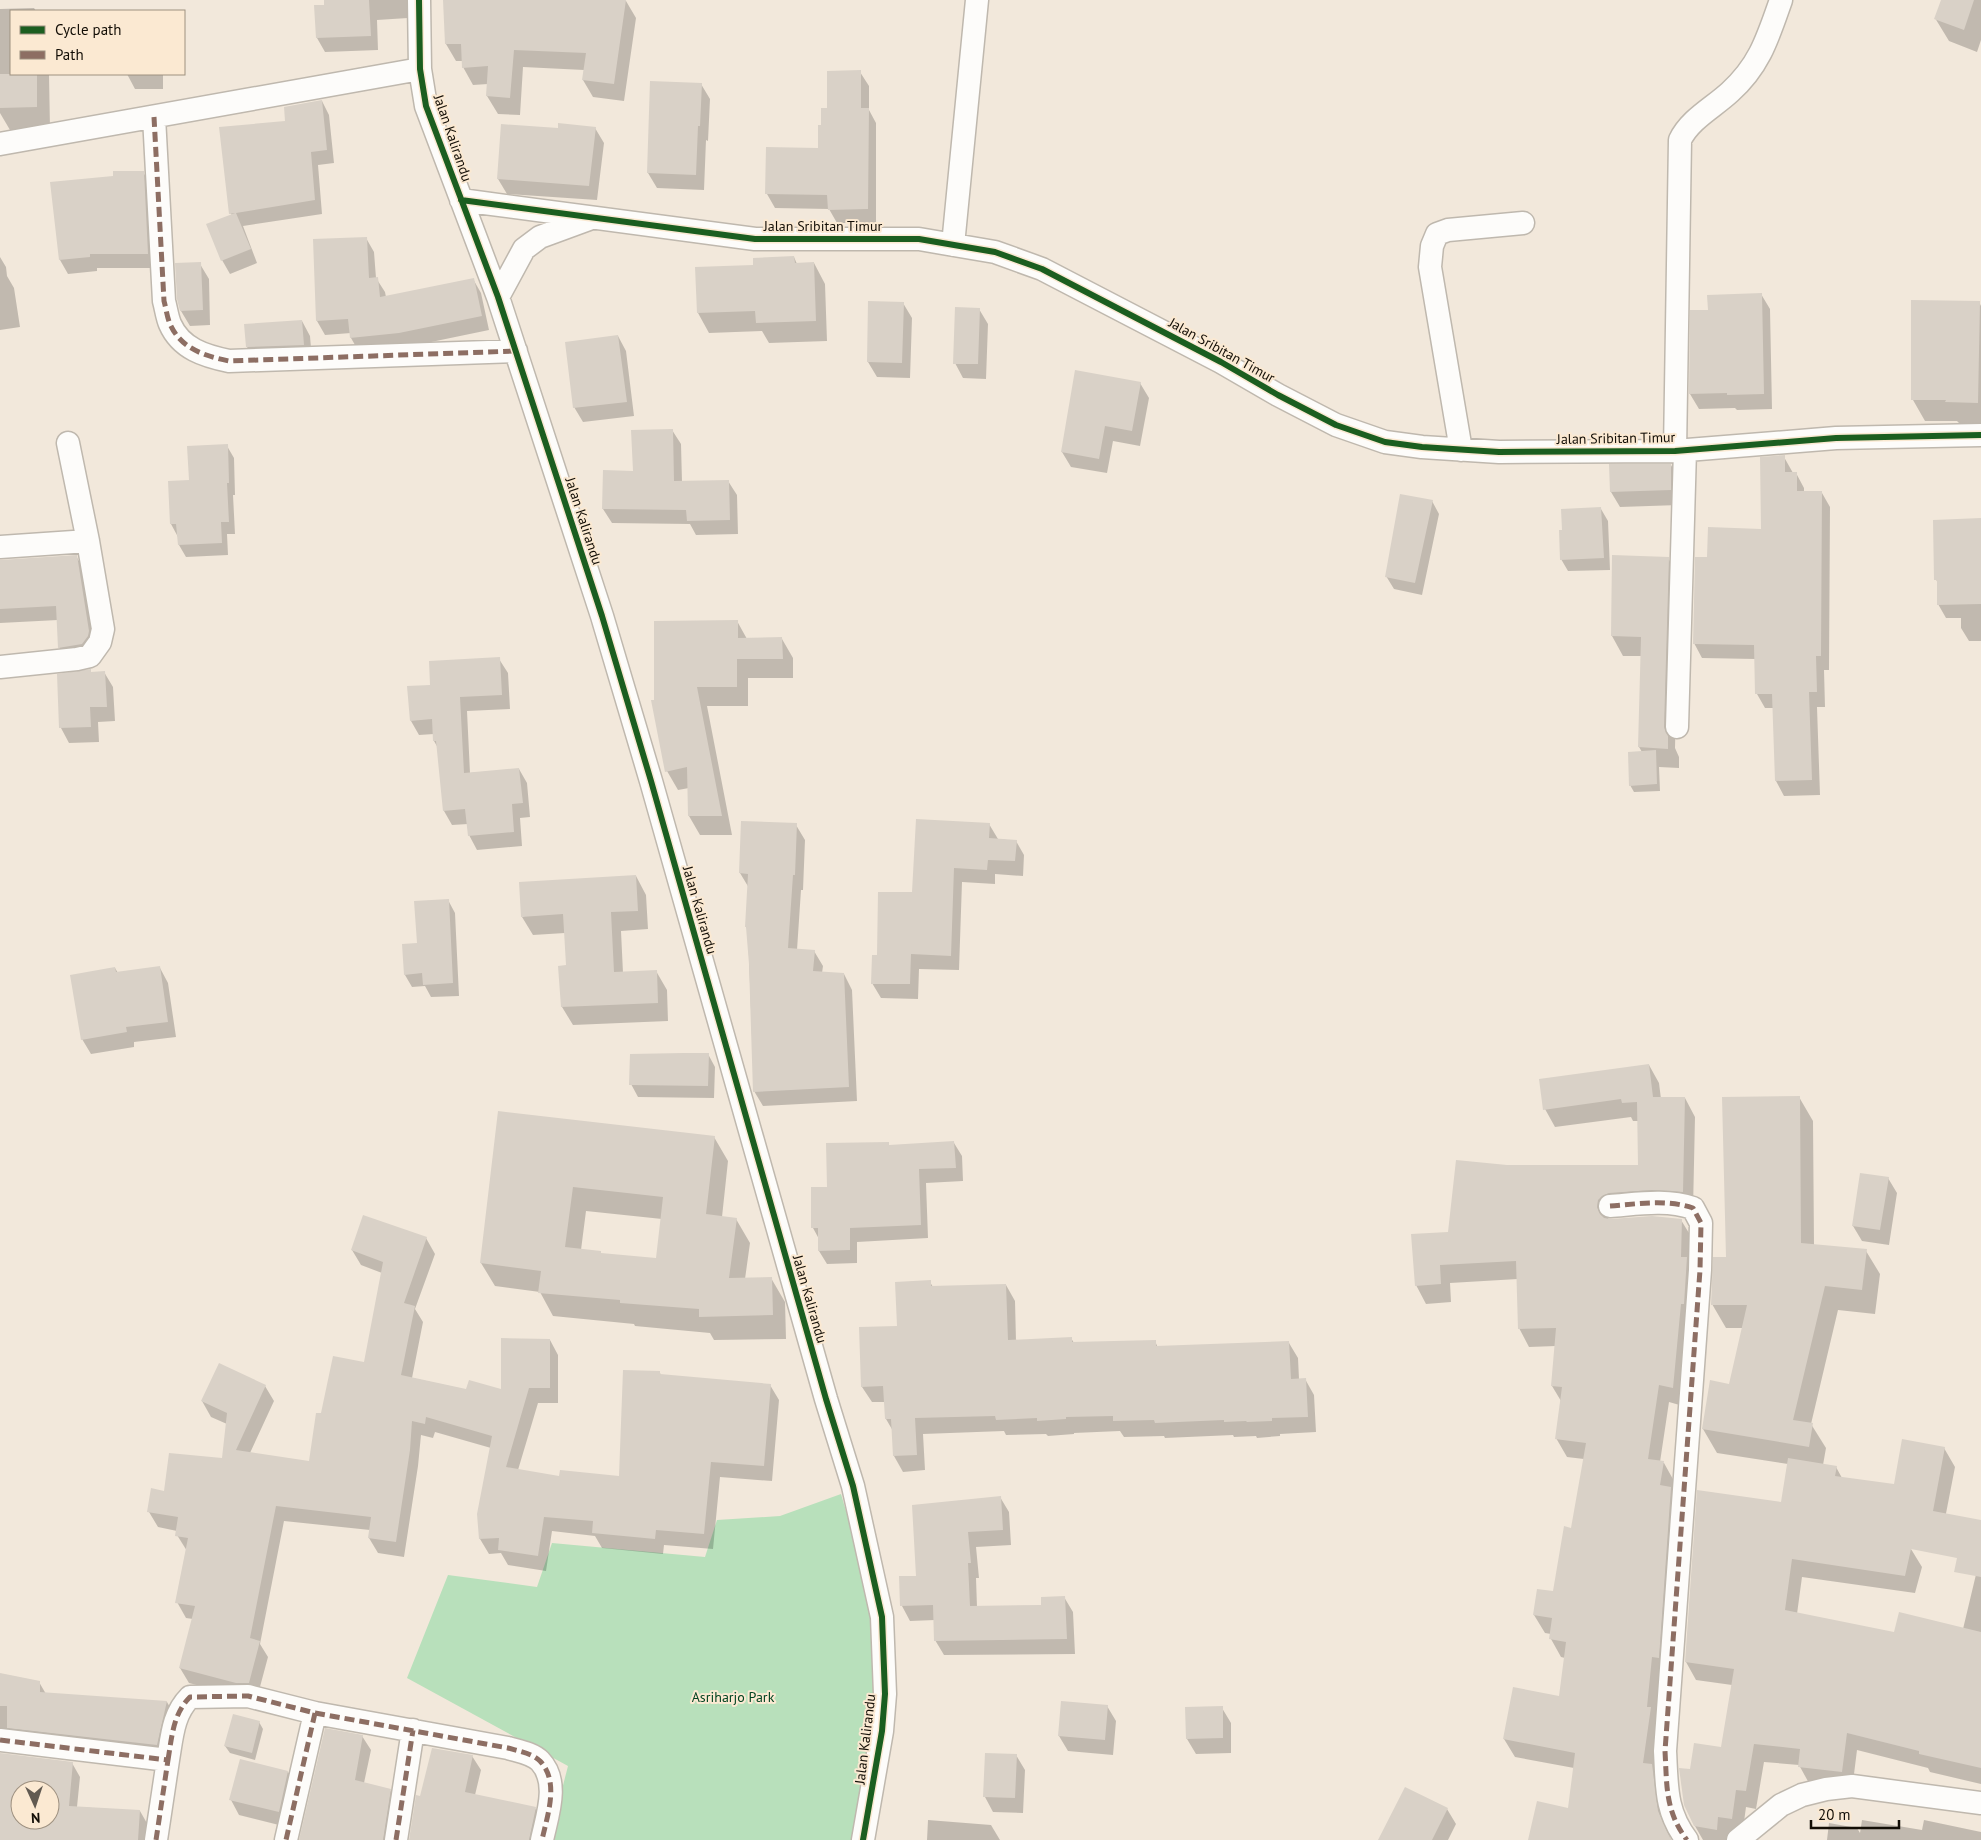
<svg xmlns="http://www.w3.org/2000/svg" width="1981" height="1840" font-family="'PT Sans',sans-serif">
<style>
.green{fill:#b8e0bb}
.shadow{fill:#0003;fill-rule:evenodd}
.building{fill:#d9d1c7;fill-rule:evenodd}
.lines{fill:none;stroke-linecap:round;stroke-linejoin:round}
.minor-casing{stroke:#bfb8ae;stroke-width:25}
.minor{stroke:#fdfcfa;stroke-width:22}
.quiet{stroke:#8d6e63;stroke-width:5;stroke-dasharray:10 5;stroke-linecap:butt}
.cycleway-casing{stroke:#fbe9d2;stroke-width:9}
.cycleway{stroke:#1b5e20;stroke-width:6}
.labels{text-anchor:middle;dominant-baseline:central;stroke-width:4;stroke-linejoin:round;paint-order:stroke}
.street-label{font-size:14px;fill:#130e06;stroke:#fbe9d2}
.park-label{font-size:14px;fill:#004320;stroke:#fbe9d2}
</style>
<rect width="100%" height="100%" fill="#f2e8db"/>
<path class="green" d="M841,1494l31,105 7,131 -18,110h-312l19,-74 -161,-88 41,-103 89,12 15,-44 153,14 12,-37 63,-4z"/>
<path class="shadow" d="M325,0h82l1,18 -31,2 1,30 -53,2 -8,-14 8,-32z
M444,0l182,1 10,17 -12,83 -31,-4 -10,-17 1,-10 -61,-3 -3,48 -22,-1 -11,-18 1,-12 -15,1 -10,-18v-6h-7l-10,-17z
M1942,0h39v40l-4,12 -28,-11 -14,-23z
M34,8l2,3h-25v63h38l1,55 -40,1 -10,-17v-104z
M860,72l9,14v24l7,13v100h-39l-8,-14 -54,-1 -8,-14 53,-45 2,-23 6,-17z
M127,74h36v15h-28z
M701,84l9,15 -2,42 -2,-1 -2,50 -47,-2 -9,-15z
M322,101l7,14 5,48 -16,2 4,49 -79,12 14,37 -27,11 -8,-14 10,-45 -2,-2 57,-91z
M595,128l9,15 -7,57 -90,-6 -9,-15z
M143,172l8,14 5,82h-59v3l-29,3 -8,-14 -8,-77 62,-6z
M366,238l8,14 2,26 9,14 1,5 87,-18 8,14 8,37 -82,17 -48,5 -8,-14v-5l-26,2 -8,-14 -3,-80z
M0,257l6,10 1,9 7,12 6,39 -20,3z
M794,257l3,7 17,-1 11,21 2,57 -58,2 -7,-12 -53,2 -11,-20 57,-47z
M200,264l9,15 1,46 -20,1 -9,-15 -3,-12z
M1761,294l9,15 2,100 -35,1 -2,-2 -36,1 -9,-15 19,-83z
M1979,302l2,4v118l-22,-1 -2,-2h-32l-12,-21z
M903,303l9,15 -2,60 -33,-1 -9,-15z
M979,309l9,15 -2,55 -23,-1 -8,-15z
M302,321l8,15 2,24 -56,2 -9,-15z
M618,336l8,15 8,65 -51,6 -9,-15z
M1140,383l9,15 -9,48 -27,-5 -6,32 -36,-6 -9,-15z
M672,430l9,14 1,38 46,-1 9,14 1,39 -42,1 -6,-11 -78,-1 -9,-14 31,-37z
M227,446l7,12 1,37h-2l2,39h-8l1,21 -42,2 -7,-12 -1,-8 -7,-13 19,-43z
M1784,457l9,16h3l8,15v5h18l8,14 -1,163h-5l1,37h-8l3,88 -36,1 -8,-15 -2,-73h-9l-8,-14 -2,-35 -53,-1 -8,-15 14,-84 54,-29z
M1671,465l8,15v25l-59,2 -9,-15 -1,-26z
M1432,501l7,13 -17,81 -28,-6 -8,-13z
M1601,509l7,12 2,49 -42,1 -7,-12z
M1981,520v121h-12l-8,-13v-10h-15l-8,-14v-20l-2,-5z
M76,556l9,15 12,75 -29,16 -9,-15 -1,-27 -58,3v-62z
M1668,558l11,20 -4,170 4,9v11l-20,-1 1,24 -26,1 -4,-7 12,-33 -3,-5 3,-91h-19l-11,-20z
M737,621l10,18h35l11,19v20h-45v28h-41l25,129h-32l-11,-19v-28l-11,2 -11,-19 -14,-70z
M499,659l9,14 2,36 -43,2 3,62 49,-4 8,14 3,34 -10,1 2,28 -45,4 -8,-15 -1,-11 -16,1 -8,-14 -6,-63 -4,-7v-7l-15,1 -8,-14 -3,-33 23,-2z
M90,671l2,2 12,-1 9,15 2,34 -17,1 1,20 -30,1 -8,-15 -3,-53z
M742,823l54,2 9,15 -2,50h-2l-4,60 17,1 9,15 -1,7 22,1 8,16 5,111 -94,5 -9,-15 -6,-161 -2,-3 3,-39 -9,-15z
M989,824l9,15 18,2 8,14 -1,21 -28,-2v10l-33,-2 -3,88 -40,-1 -1,30 -37,-1 -9,-15 6,-26 36,-63z
M636,876l10,19 2,34 -27,2 2,42 33,-2 11,19 1,31 -95,4 -11,-18 5,-41 -2,-33 -32,2 -11,-18z
M448,900l7,13 4,83 -28,1 -6,-11 -13,1 -7,-12 13,-31z
M115,968l3,5 42,-5 8,15 8,54 -42,5v5l-43,7 -9,-15z
M708,1054l7,13 -1,31 -76,-1 -7,-13z
M1649,1065l10,18 2,16 24,-1 10,19 -2,93 -81,4 -5,6h74l11,18 -9,168 -14,-4 -9,60 4,1 10,18 -2,11 9,14 -19,278 6,47 3,9h-141l39,-31 5,-41 -59,-11 -11,-18 56,-41 5,-40 -4,-1 -10,-18v-5l-6,-1 -11,-18 20,-22 18,-64 12,-70 -17,-2 -11,-19 5,-37 -9,-15 4,-40 -27,1 -10,-19 -1,-49 -68,4 1,19 -25,2 -10,-19 33,-51 58,-67 132,-1 -1,-45h-5l-2,-4 -76,10 -10,-18z
M1799,1097l14,24 1,124 52,6 14,23 -5,40 -37,-4 -27,114 15,24 -3,17 13,2 6,11 53,8 49,-38 11,19 -12,62 -32,20 11,18 -7,26 -113,-16 -5,37 98,19 68,-4 15,-63 3,1v217l-51,-12 -2,-4 -71,-18 -5,40 -42,-5 -11,-20 -35,-3 -8,47 -10,-2 -4,30 -14,3h-25l-8,-14 -4,-55 31,-22 10,-64 -36,-5 -10,-18 96,-159 6,-39 -71,-11 -14,-24 27,-44 13,-57h-17l-14,-24 15,-45z
M499,1113l215,24 14,24 -6,56 14,2 14,24 -5,36 26,-1 14,24 1,37 -72,1 -4,-7 -75,-7 -1,-2 -81,-8 -13,-24 -45,-6 -14,-23zM586,1211l76,8 -5,40 -55,-4 -21,-5z
M954,1143l8,13 1,25 -37,2 2,55 -71,4v21l-30,1 -8,-13v-12l-6,-11 -1,-40h16l60,-44 2,2z
M1888,1178l9,15 -8,52 -27,-4 -9,-15z
M426,1238l9,16 -20,55 8,13 -11,56 55,12 35,1 48,-51 8,15v48h-20l-20,67 42,7h61l39,-104 1,2 109,10 9,15 -7,81 -52,-4 -7,72 -49,-4 -1,9 -61,-6 -7,-12 -43,-5 -6,40 -38,-6 -7,-12 -12,1 -9,-15 11,-91 -56,-16 -2,6 -12,-3 -3,31 -14,91 -26,-4 -9,-15 1,-8 -86,-9 -24,123 8,13 -11,41h-11l-57,-15 -9,-15 13,-49 -7,-1 -9,-16 10,-51 -10,-16v-4l-19,-4 -9,-15 17,-20 57,-32 4,-36 -16,-7 -9,-16 63,-15 9,15 -24,52 60,10 12,-48 43,-52 17,-90 -21,-8 -9,-15z
M930,1282l3,5 73,-2 9,16 1,40 55,-3 3,5 81,-2 3,7 131,-5 9,15 1,21h6l9,16 2,37 -36,2v2l-23,2 -1,-2 -22,1 -1,-2 -68,3 -1,-2 -40,1 -4,-6 -46,2v1l-26,2 -2,-2 -40,1 -2,-4 -81,3 2,36 -22,2 -9,-16 -1,-25 -7,-12 -1,-17h-13l-10,-15 37,-60z
M1000,1497l9,15 2,33 -35,2 3,31h-3l1,29 65,-1 22,-9 9,15 2,42 -131,1 -9,-15v-20l-25,1 -8,-15 -2,-28 18,-1z
M0,1674l39,8 7,12 121,8 8,14 -10,43 -165,-15z
M1062,1702l45,4 9,15 -3,34 -45,-4 -9,-15z
M1222,1708l9,15v30l-35,1 -9,-15z
M259,1722l4,7 -8,31 -25,-7 -5,-7z
M362,1736l9,14 -7,33 26,7 8,14 -5,36h-92z
M0,1754l72,9 8,14 -3,30 63,4 8,14 -1,15h-147zM20,1790h30v30h-30z
M1016,1755l9,15 -2,43 -30,-1 -8,-15z
M472,1756l9,14 -6,25 60,13 8,14 -3,18h-130l11,-43z
M288,1772l8,15 -9,40 -48,-12 -8,-15z
M1447,1809l9,15 -8,16h-68z
M928,1820l63,5 9,15h-73z
M1862,1820l60,10 2,-10 57,12v8h-154l2,-17 28,5 3,5z"/>
<path class="building" d="M324,0h45l2,36 -55,2 -2,-33h10z
M443,0h183l-12,84 -32,-4 4,-27 -72,-3 -4,48 -24,-2 2,-30 -26,2 -1,-24h-16z
M1941,0h33l-10,30 -30,-11z
M861,70v38h8l-1,101 -40,1 -1,-15 -62,-1 1,-47 52,1v-23h3v-17h6v-37z
M0,74h37v33l-37,1z
M650,81l52,2 -2,43h-2l-2,49 -49,-2z
M322,100l5,50 -16,2 4,48 -79,13 15,36 -30,12 -15,-37 29,-11 -6,1 -10,-87 66,-6 -1,-14z
M558,123l38,4 -7,59 -92,-7 4,-55 57,4z
M113,171h31l4,83h-58v3l-31,3 -9,-78 63,-6z
M367,237l2,41 9,-1 2,20 94,-19 8,38 -83,17 -49,5 -2,-19 -32,2 -3,-82z
M794,256l1,7 19,-1 2,59 -60,2 -1,-12 -58,2 -2,-46 58,-2v-7z
M201,262l2,48 -23,1 -3,-12 -2,-36z
M1762,293l2,101 -37,1v-2l-38,1 1,-84h18l-1,-15z
M1911,300l69,1 -2,102 -33,-1 1,-2h-35z
M868,301l36,1 -2,61 -35,-1z
M955,307l25,1 -2,56h-25z
M302,320l2,25 -58,2 -2,-23z
M618,335l9,67 -54,6 -8,-66z
M1075,370l66,12 -9,49 -27,-5 -6,33 -38,-7z
M673,429l1,52 55,-1 1,40 -43,1 -1,-11 -84,-1 1,-39 30,1 -2,-41z
M228,444l1,39h-2l2,39h-8l1,21 -44,2 -2,-21h-6l-2,-43 21,-1 -2,-34z
M1785,455v17h12v19h25l-1,165h-5l1,36h-8l3,88 -37,1 -3,-87h-17l-1,-49 -61,-1 2,-87h12l1,-30 53,2 -1,-72z
M1609,464h62v26l-61,2z
M1400,494l33,6 -18,83 -30,-6z
M1601,507l3,51 -44,2 -1,-30h3l-1,-21z
M1981,518v86l-44,1v-25h-3l-1,-60z
M77,555l12,76 -1,5 -6,8 -24,4 -2,-42 -56,3v-49z
M1612,555l57,2 -5,170 4,9v13l-30,-2 3,-110 -30,-1z
M738,620v18l44,-1 1,22h-46v28h-40l25,129h-34l-1,-49 -22,5 -14,-72h3v-79z
M500,657l2,38 -42,2 4,76 55,-5 4,35 -11,1 2,28 -46,4 -3,-27 -22,2 -7,-70h-3l-1,-22 -22,2 -3,-35 23,-1 -1,-24z
M91,669v3l14,-1 2,36h-17l1,20 -32,1 -2,-54z
M1656,750l1,34 -28,2 -1,-34z
M916,819l74,4 -1,15 28,2 -2,21 -27,-1 -1,10 -33,-2 -3,88 -40,-2 -1,30h-39l1,-29h5l1,-63h34z
M741,821l56,2 -2,52h-2l-5,73 27,2 -2,21 31,2 5,114 -96,5 -4,-128 -3,-37h-1l3,-53 -9,-1z
M636,875l2,36 -27,1 3,60 43,-2 1,33 -97,4 -3,-41 8,-1 -3,-51 -42,3 -2,-35z
M449,899l4,84 -30,2 -1,-12 -18,2 -2,-31 15,-1 -3,-42z
M160,966l8,56 -42,5 1,5 -46,8 -11,-65 45,-8 1,5z
M683,1053h26l-1,33 -79,-1 1,-31z
M1649,1064l4,33h32l-2,95 -31,-2 -43,3 -7,3 -4,4 -1,7 3,7 4,4 7,1 41,-3 30,3 -1,38h6l-3,47h-3l-8,84 -14,-3 -11,74 16,2 -4,24 11,2 -12,171 -7,-1 -5,50h4l-8,56 9,1 6,47 13,29h-143l9,-39 31,7 7,-55 -72,-14 10,-52 46,9 7,-54 -17,-3 3,-21 -19,-3 4,-26 16,2 11,-65 7,2 15,-85 -31,-4 7,-52 -11,-1 5,-58 -38,1 -2,-68 -76,4 1,19 -26,2 -4,-52 37,-2 8,-72 51,5h131l-1,-63 -15,1 -1,-4 -78,11 -4,-31z
M1800,1096l1,147 66,6 -5,41 -37,-4 -32,134 20,3 -4,24 -107,-18 8,-49 19,4 18,-79h-36l2,-48h13l-4,-160z
M498,1111l217,25 -9,78 31,4 -8,60 43,-1 1,38 -74,2v-8l-79,-6v-3l-82,-7 3,-22 -61,-8zM573,1187l90,10 -7,61 -55,-5v-2l-36,-4z
M954,1141l2,27 -37,1 2,56 -71,3v22l-32,1v-23h-7v-41h16l-1,-44 63,-1v3z
M1860,1173l29,4 -9,53 -28,-4z
M363,1215l64,22 -23,66 11,3 -14,69 65,14 3,-9 32,9v-51l49,1v49h-21l-23,79 53,9 1,-6 59,6 4,-106 37,1v3l111,10 -7,82 -53,-4 -7,72 -48,-4 -1,9 -63,-6 1,-12 -49,-4 -6,39 -40,-6 1,-12 -20,1 -2,-25 15,-78 -66,-19 -1,7 -13,-3 -2,29 -14,92 -28,-4 3,-21 -95,-11 -26,132 10,3 -11,42h-13l-57,-15 16,-62 -20,-3 13,-65 -13,-2 3,-19 -31,-5 4,-24 13,3 5,-38 53,5 5,-45 -26,-12 18,-38 47,22 -30,65 73,11 7,-48h5l12,-57 31,6 19,-100 -32,-12z
M931,1280v6l75,-2 2,56 64,-3v5l84,-2v6l133,-5 2,38 15,-1 2,39 -36,1v3l-25,1 -1,-1 -22,1v-2l-69,3 -1,-3 -41,1v-5l-47,1v2l-29,2v-3l-41,2 -1,-4 -80,2 2,37 -24,1 -2,-37h-6l-2,-33 -22,1 -2,-60 38,-1 -2,-44z
M1902,1439l43,8 -12,64 48,9v57l-27,-5 3,-14 -46,-9 -6,27 -113,-17 -7,51 109,22 5,-20 82,20v136l-62,-14v-3l-72,-18 -5,39 -44,-5 2,-18 -46,-5 -8,47 -10,-1 -4,29 -14,-2 -1,13 -23,-4 -10,-21 -5,-37 11,1 4,-26 27,4 13,-78 -49,-7 12,-172 84,12 7,-44 49,8 -2,10 59,8z
M1001,1496l2,34 -35,2 3,31h-3l2,43 71,-1v-8l24,-1 2,43 -133,2 -1,-36 -33,1 -1,-30h17l-4,-71z
M0,1673l40,8v11l127,9 -10,44 -150,-17v-22h-7z
M1061,1701l47,4 -3,35 -47,-4z
M1223,1706v32l-37,1 -1,-32z
M233,1714l27,7 -8,32 -28,-7z
M325,1728l38,7 -8,45 36,9 -8,51h-84z
M432,1748l41,7 -8,37 71,15 -7,33h-120l7,-45 4,1z
M0,1753l73,9 -4,44 71,4 -2,30h-138zM20,1790h30v30h-30z
M985,1753l32,1 -2,44 -32,-1z
M240,1759l48,12 -9,41 -50,-12z
M1405,1787l43,21 -16,32h-54z"/>
<g class="lines">
<g class="minor-casing">
<path id="minor" d="M419,0l1,69 6,37 72,191 104,319 49,165 175,618 27,87 29,131 3,77 -3,37 -19,109
M154,117l10,184c2,7 3,16 6,23 11,25 35,32 59,37l287,-10
M0,144l420,-75
M461,200l294,39h164l76,13 47,17 179,93 57,33 58,30 49,17 37,5 77,5 176,-1 161,-13 145,-3
M953,245l24,-245
M498,297l26,-48 16,-12 49,-18
M1461,450l-31,-183 2,-21 5,-12 11,-4 75,-7
M1675,451l5,-311c10,-21 34,-33 50,-48 30,-27 38,-55 51,-92
M0,547l88,-6
M0,667l77,-8 13,-3 10,-14 3,-13 -15,-88 -20,-98
M1677,727l8,-277
M1610,1206c28,-2 56,-7 83,2l8,15 -1,47 -35,481c2,35 0,60 22,89
M315,1713l193,35c10,3 24,5 32,13 20,21 7,55 2,79
M0,1740l168,20 -12,80
M168,1760c4,-24 5,-46 22,-63l58,-1 67,17 -29,127
M396,1840l17,-110
M1738,1840l43,-35 21,-10 24,-6 26,-3 129,17"/>
</g>
<use href="#minor" class="minor"/>
<path class="quiet" d="M154,117l10,184c2,7 3,16 6,23 11,25 35,32 59,37l287,-10
M1610,1206c28,-2 56,-7 83,2l8,15 -1,47 -35,481c2,35 0,60 22,89
M315,1713l193,35c10,3 24,5 32,13 20,21 7,55 2,79
M0,1740l168,20 -12,80
M168,1760c4,-24 5,-46 22,-63l58,-1 67,17 -29,127
M396,1840l17,-110"/>
<g class="cycleway-casing">
<path id="cycleway" d="M419,0l1,69 6,37 72,191 104,319 49,165 175,618 27,87 29,131 3,77 -3,37 -19,109
M461,200l294,39h164l76,13 47,17 179,93 57,33 58,30 49,17 37,5 77,5 176,-1 161,-13 145,-3"/>
</g>
<use href="#cycleway" class="cycleway"/>
</g>
<g class="labels">
<g class="street-label">
<text transform="translate(453 138) rotate(71)">Jalan Kalirandu</text>
<text x="823" y="226">Jalan Sribitan Timur</text>
<text transform="translate(1222 350) rotate(29)">Jalan Sribitan Timur</text>
<text transform="translate(1616 438) rotate(-1)">Jalan Sribitan Timur</text>
<text transform="translate(584 521) rotate(72)">Jalan Kalirandu</text>
<text transform="translate(700 910) rotate(74)">Jalan Kalirandu</text>
<text transform="translate(810 1299) rotate(74)">Jalan Kalirandu</text>
<text transform="translate(865 1739) rotate(-83)">Jalan Kalirandu</text>
</g>
<g class="park-label">
<text x="733" y="1697">Asriharjo Park</text>
</g>
</g>
<rect x="10" y="10" width="175" height="65" fill="#fbe9d2" stroke="#9e9180"/>
<rect x="20" y="26" width="25" height="8" fill="#1b5e20" stroke="#9e9180"/>
<text x="55" y="35" font-size="15" fill="#130e06">Cycle path</text>
<rect x="20" y="51" width="25" height="8" fill="#8d6e63" stroke="#9e9180"/>
<text x="55" y="60" font-size="15" fill="#130e06">Path</text>
<g transform="translate(35 1805) rotate(177)"><circle r="24" fill="#fbe9d2" stroke="#9e9180"/>
<path d="M0-4L9 19L0 12L-9 19Z" fill="#615a51"/>
<text y="-8" font-size="14" font-weight="bold" text-anchor="middle" fill="#130e06">N</text>
</g>
<path d="M1811 1820v8h88v-8" fill="none" stroke="#130e06" stroke-width="2.5"/>
<text x="1818" y="1820" font-size="15" fill="#130e06" stroke="#fbe9d2" stroke-width="4" paint-order="stroke">20 m</text>
</svg>
